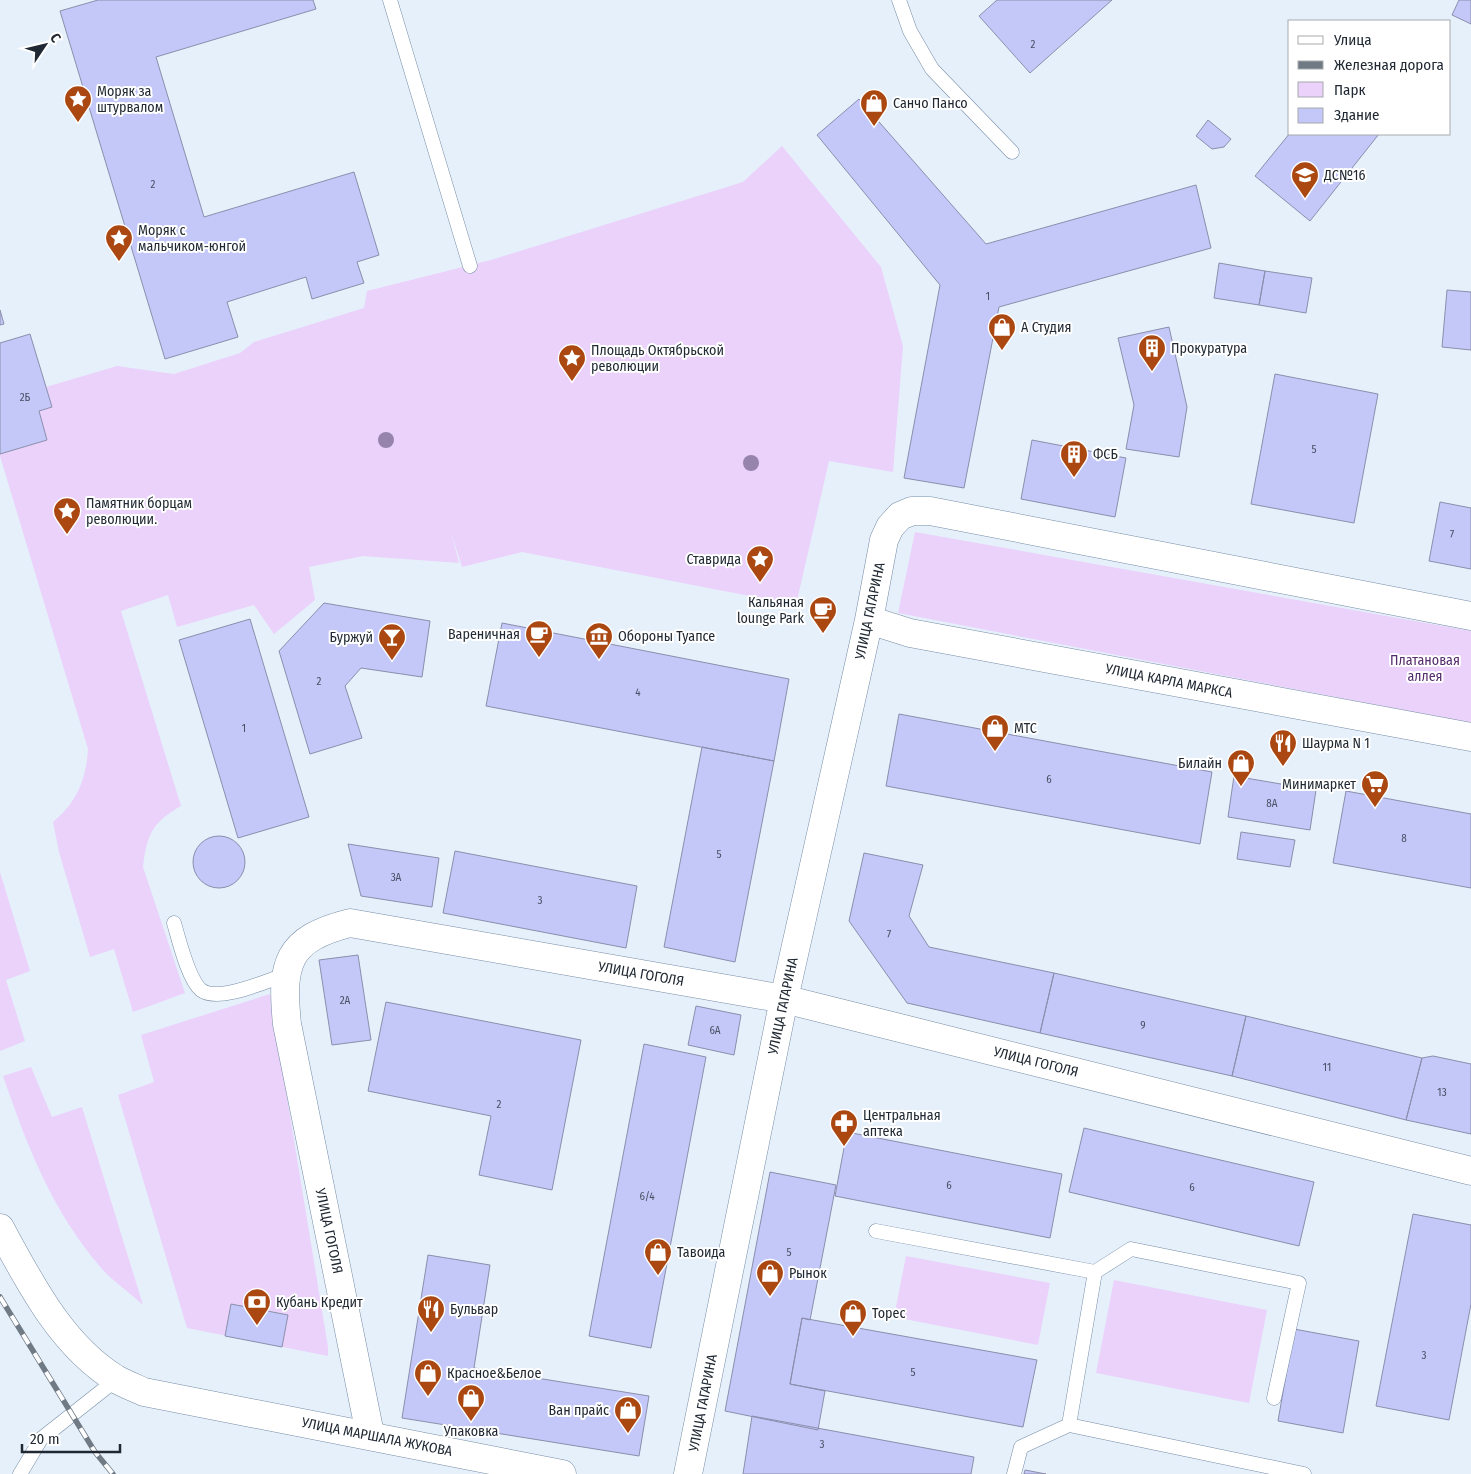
<svg xmlns="http://www.w3.org/2000/svg" width="1471" height="1474" font-family="'Fira Sans Condensed',sans-serif">
<style>
.green{fill:#ead2fb}
.building{fill:#c3c8f8;stroke:#8b8eac}
.lines{fill:none;stroke-linecap:round;stroke-linejoin:round}
.service-casing{stroke:#768da5;stroke-width:15}
.minor-casing{stroke:#768da5;stroke-width:29}
.tertiary-casing{stroke:#768da5;stroke-width:29}
.service{stroke:#fff;stroke-width:14}
.minor{stroke:#fff;stroke-width:28}
.tertiary{stroke:#fff;stroke-width:28}
.rail-casing{stroke:#707a84;stroke-width:5.5}
.rail{stroke:#fff;stroke-width:4;stroke-dasharray:11;stroke-linecap:butt}
.tree{fill:#9684ad}
.labels{text-anchor:middle;dominant-baseline:central;stroke-width:4;stroke-linejoin:round;paint-order:stroke}
.number-label{font-size:11px;fill:#495164}
.poi-label{font-size:14px;fill:#202933;stroke:#fff;text-anchor:start}
.street-label{font-size:14px;fill:#202933;stroke:#fff}
.park-label{font-size:14px;fill:#552c6d;stroke:#fff}
</style>
<rect width="100%" height="100%" fill="#e6f0fb"/>
<path class="green" d="M782,146l99,121 22,79 -10,126 -64,-11 -33,144 -274,-53 -60,15 -11,-35 8,31 -96,-7 -54,11 6,33 -41,34 -20,-29 -77,22 -9,-32 -47,16 60,195c-29,17 -34,28 -38,61l42,126 -52,19 -19,-63 -24,8 -31,-105 -6,-30c24,-20 33,-42 35,-73l-88,-293v-2l47,-14 -8,-29 13,-4 -6,-20 71,-21 57,8 66,-21 14,-11 110,-34 3,-17 124,-31 252,-78z
M915,532l556,99v92l-573,-110z
M0,872l30,99 -24,9 19,61 -25,10z
M270,994l58,353v9l-141,-28 -69,-233 36,-13 -13,-47z
M31,1067l21,50 30,-10 61,198c-13,-12 -29,-23 -41,-36 -50,-58 -74,-121 -99,-193z
M906,1256l144,27 -12,62 -144,-28z
M1114,1280l153,30 -18,93 -153,-30z"/>
<path class="building" d="M98,0h215l3,9 -160,48 48,160 150,-45 25,83 -22,7 7,21 -52,16 -6,-22 -79,25 11,35 -73,22 -105,-348z
M997,0h115l-82,73 -51,-57z
M1459,0h12v24l-19,-9z
M859,99l127,145 210,-59 15,63 -212,59 -35,181 -60,-10 36,-193 -123,-150z
M1208,120l23,19 -7,8 -12,2 -16,-13z
M1290,133l89,1 -69,87 -55,-45z
M1219,263l46,8 -6,34 -45,-7z
M1265,271l47,7 -6,35 -47,-8z
M1447,290l24,2v58l-29,-3z
M0,310l4,14 -4,1z
M1169,327l18,80 -8,50 -53,-8 8,-44 -16,-67z
M30,334l22,73 -13,4 8,29 -47,14v-111z
M1275,374l103,20 -24,129 -103,-19z
M1032,440l94,18 -11,59 -94,-18z
M1440,502l31,6v61l-42,-8z
M324,603l106,18 -8,56 -61,-9 -16,18 17,52 -52,16 -31,-103z
M250,619l59,198 -71,21 -59,-198z
M502,623l287,56 -15,82 -288,-55z
M899,714l313,58 -12,72 -314,-58z
M702,747l72,14 -39,201 -71,-15z
M1234,776l82,14 -6,40 -82,-13z
M1346,791l125,23v74l-138,-25z
M1241,832l54,8 -5,27 -53,-8z
M193 862a26 26 0 1 1 52 0a26 26 0 1 1-52 0Z
M348,844l91,14 -7,49 -71,-11z
M455,851l182,35 -11,62 -183,-35z
M864,853l59,12 -14,51 20,31 125,26 -14,60 -133,-30 -58,-82z
M358,955l13,85 -39,5 -13,-85z
M1054,973l192,43 -14,60 -192,-43z
M386,1002l195,38 -29,150 -73,-15 12,-59 -123,-25z
M696,1006l45,9 -7,40 -46,-10z
M1246,1016l176,42 -16,62 -174,-44z
M644,1044l62,13 -55,291 -62,-12z
M1433,1056l38,8v70l-65,-14 16,-62z
M1084,1128l230,54 -15,64 -230,-54z
M847,1132l215,42 -12,64 -215,-42z
M770,1172l66,13 -26,135 -8,-2 -12,66 35,7 -7,39 -93,-19z
M1413,1214l58,11v79l-22,116 -73,-14z
M428,1255l62,10 -16,103 175,28 -10,60 -237,-38z
M231,1304l57,11 -6,32 -57,-11z
M802,1318l235,42 -14,67 -233,-43z
M1294,1329l65,12 -16,92 -65,-12z
M752,1416l222,41 -3,17h-228z
M1025,1470l21,4h-22z"/>
<g class="lines">
<g class="service-casing">
<path id="service" d="M390,0l80,266
M899,0l11,31 22,38 80,83
M174,923c5,17 14,56 27,67 17,13 65,-9 84,-15
M876,1231l219,41 -26,153 -48,22 -7,27
M1095,1272l36,-23 168,34 -25,115
M1069,1425l235,49
M20,1474l21,-35 76,-60"/>
</g>
<g class="minor-casing">
<path id="minor" d="M869,620l41,13 561,104
M370,1434l-83,-410c-6,-60 -1,-85 63,-101l434,76 687,172
M688,1474l96,-475 85,-379 15,-80 6,-13 10,-11 12,-5h18l541,105"/>
</g>
<g class="tertiary-casing">
<path id="tertiary" d="M0,1228c30,55 61,117 116,151 9,5 19,9 28,13l418,82"/>
</g>
<use href="#service" class="service"/>
<use href="#minor" class="minor"/>
<use href="#tertiary" class="tertiary"/>
<g class="rail-casing">
<path id="rail" d="M0,1297l95,155 18,22"/>
</g>
<use href="#rail" class="rail"/>
</g>
<g class="tree">
<circle cx="386" cy="440" r="8"/>
<circle cx="751" cy="463" r="8"/>
</g>
<defs>
<g id="sight-pin" transform="scale(1.4375)"><path d="M0 17L-7.5 6A9.5 9.5 0 1 1 7.5 6Z" fill="#ab4710" stroke="#fff"/><path d="M0-6L1.8-2.2L6-1.7L2.9 1.2L3.7 5.4L0 3.3L-3.7 5.4L-2.9 1.2L-6-1.7L-1.8-2.2Z" fill="#fff"/></g>
<g id="shop-pin" transform="scale(1.4375)"><path d="M0 17L-7.5 6A9.5 9.5 0 1 1 7.5 6Z" fill="#ab4710" stroke="#fff"/><path d="M-5-2.5h2.3a2.7 3.5 0 0 1 5.4 0H5L5.5 6h-11ZM-1.5-2.5h3a1.5 2.3 0 0 0-3 0Z" fill="#fff"/></g>
<g id="school-pin" transform="scale(1.4375)"><path d="M0 17L-7.5 6A9.5 9.5 0 1 1 7.5 6Z" fill="#ab4710" stroke="#fff"/><path d="M0-5L7-2L0 1L-7-2ZM-4 1L0 2.5L4 1V4Q0 6-4 4Z" fill="#fff"/></g>
<g id="building-pin" transform="scale(1.4375)"><path d="M0 17L-7.5 6A9.5 9.5 0 1 1 7.5 6Z" fill="#ab4710" stroke="#fff"/><path d="M-4-6H4V6H1V3H-1V6H-4ZM-2.5-4.3h1.7v1.8h-1.7ZM.8-4.3h1.7v1.8H.8ZM-2.5-1h1.7V.8h-1.7ZM.8-1h1.7V.8H.8Z" fill="#fff"/></g>
<g id="cafe-pin" transform="scale(1.4375)"><path d="M0 17L-7.5 6A9.5 9.5 0 1 1 7.5 6Z" fill="#ab4710" stroke="#fff"/><path d="M-5.5-4.5H6V0H3Q3 3.5 0 3.5H-2.5Q-5.5 3.5-5.5 0ZM3-3.2v2h1.7v-2ZM-6 4.5H4V6H-6Z" fill="#fff"/></g>
<g id="museum-pin" transform="scale(1.4375)"><path d="M0 17L-7.5 6A9.5 9.5 0 1 1 7.5 6Z" fill="#ab4710" stroke="#fff"/><path d="M0-6L6-3V-2H-6V-3ZM-5-1h2V3h-2ZM-1-1h2V3h-2ZM3-1h2V3H3ZM-6 4H6V6H-6Z" fill="#fff"/></g>
<g id="bar-pin" transform="scale(1.4375)"><path d="M0 17L-7.5 6A9.5 9.5 0 1 1 7.5 6Z" fill="#ab4710" stroke="#fff"/><path d="M-6-5H6L.8 .8V4.5H3.5V6h-7V4.5H-.8V.8Z" fill="#fff"/></g>
<g id="restaurant-pin" transform="scale(1.4375)"><path d="M0 17L-7.5 6A9.5 9.5 0 1 1 7.5 6Z" fill="#ab4710" stroke="#fff"/><path d="M-5-6h1v4h1v-4h1v4h1v-4h1v5L-1.5 .5V6h-2V.5L-5-1ZM5-6V6H3V1.5H1.5Q1.5-4 5-6Z" fill="#fff"/></g>
<g id="supermarket-pin" transform="scale(1.4375)"><path d="M0 17L-7.5 6A9.5 9.5 0 1 1 7.5 6Z" fill="#ab4710" stroke="#fff"/><path d="M-6-5.5h2.5l.6 2H6L4.5 2H-2.5L-4.4-4H-6ZM-1.5 3.2a1.3 1.3 0 1 0 .1 0ZM3 3.2a1.3 1.3 0 1 0 .1 0Z" fill="#fff"/></g>
<g id="pharmacy-pin" transform="scale(1.4375)"><path d="M0 17L-7.5 6A9.5 9.5 0 1 1 7.5 6Z" fill="#ab4710" stroke="#fff"/><path d="M-2-6h4v4h4v4h-4v4h-4v-4h-4v-4h4Z" fill="#fff"/></g>
<g id="bank-pin" transform="scale(1.4375)"><path d="M0 17L-7.5 6A9.5 9.5 0 1 1 7.5 6Z" fill="#ab4710" stroke="#fff"/><path d="M-6-4H6V4H-6ZM0-2.3a2.3 2.3 0 1 0 0 4.6a2.3 2.3 0 1 0 0-4.6Z" fill="#fff"/></g>
</defs>
<g fill-rule="evenodd">
<use href="#sight-pin" x="78" y="99"/>
<use href="#shop-pin" x="874" y="103"/>
<use href="#school-pin" x="1305" y="175"/>
<use href="#sight-pin" x="119" y="238"/>
<use href="#shop-pin" x="1002" y="327"/>
<use href="#building-pin" x="1152" y="348"/>
<use href="#sight-pin" x="572" y="358"/>
<use href="#building-pin" x="1074" y="454"/>
<use href="#sight-pin" x="67" y="511"/>
<use href="#sight-pin" x="760" y="559"/>
<use href="#cafe-pin" x="823" y="610"/>
<use href="#cafe-pin" x="539" y="634"/>
<use href="#museum-pin" x="599" y="636"/>
<use href="#bar-pin" x="392" y="637"/>
<use href="#shop-pin" x="995" y="728"/>
<use href="#restaurant-pin" x="1283" y="743"/>
<use href="#shop-pin" x="1241" y="763"/>
<use href="#supermarket-pin" x="1375" y="784"/>
<use href="#pharmacy-pin" x="844" y="1123"/>
<use href="#shop-pin" x="658" y="1252"/>
<use href="#shop-pin" x="770" y="1273"/>
<use href="#bank-pin" x="257" y="1302"/>
<use href="#restaurant-pin" x="431" y="1309"/>
<use href="#shop-pin" x="853" y="1313"/>
<use href="#shop-pin" x="428" y="1373"/>
<use href="#shop-pin" x="471" y="1398"/>
<use href="#shop-pin" x="628" y="1410"/>
</g>
<g class="labels">
<g class="number-label">
<text x="1033" y="44">2</text>
<text x="153" y="184">2</text>
<text x="988" y="296">1</text>
<text x="25" y="397">2Б</text>
<text x="1314" y="449">5</text>
<text x="1452" y="534">7</text>
<text x="319" y="681">2</text>
<text x="638" y="692">4</text>
<text x="244" y="728">1</text>
<text x="1049" y="779">6</text>
<text x="1272" y="803">8А</text>
<text x="1404" y="838">8</text>
<text x="719" y="854">5</text>
<text x="396" y="877">3А</text>
<text x="540" y="900">3</text>
<text x="889" y="934">7</text>
<text x="345" y="1000">2А</text>
<text x="1143" y="1025">9</text>
<text x="715" y="1030">6А</text>
<text x="1327" y="1067">11</text>
<text x="1442" y="1092">13</text>
<text x="499" y="1104">2</text>
<text x="949" y="1185">6</text>
<text x="1192" y="1187">6</text>
<text x="647" y="1196">6/4</text>
<text x="789" y="1252">5</text>
<text x="1424" y="1355">3</text>
<text x="913" y="1372">5</text>
<text x="822" y="1444">3</text>
</g>
<g class="poi-label">
<text x="97" y="91">Моряк за<tspan x="97" dy="16">штурвалом</tspan></text>
<text x="893" y="103">Санчо Пансо</text>
<text x="1324" y="175">ДС№16</text>
<text x="138" y="230">Моряк с<tspan x="138" dy="16">мальчиком-юнгой</tspan></text>
<text x="1021" y="327">А Студия</text>
<text x="1171" y="348">Прокуратура</text>
<text x="591" y="350">Площадь Октябрьской<tspan x="591" dy="16">революции</tspan></text>
<text x="1093" y="454">ФСБ</text>
<text x="86" y="503">Памятник борцам<tspan x="86" dy="16">революции.</tspan></text>
<text x="741" y="559" text-anchor="end">Ставрида</text>
<text x="804" y="602" text-anchor="end">Кальяная<tspan x="804" dy="16">lounge Park</tspan></text>
<text x="520" y="634" text-anchor="end">Вареничная</text>
<text x="618" y="636">Обороны Туапсе</text>
<text x="373" y="637" text-anchor="end">Буржуй</text>
<text x="1014" y="728">МТС</text>
<text x="1302" y="743">Шаурма N 1</text>
<text x="1222" y="763" text-anchor="end">Билайн</text>
<text x="1356" y="784" text-anchor="end">Минимаркет</text>
<text x="863" y="1115">Центральная<tspan x="863" dy="16">аптека</tspan></text>
<text x="677" y="1252">Тавоида</text>
<text x="789" y="1273">Рынок</text>
<text x="276" y="1302">Кубань Кредит</text>
<text x="450" y="1309">Бульвар</text>
<text x="872" y="1313">Торес</text>
<text x="447" y="1373">Красное&amp;Белое</text>
<text x="609" y="1410" text-anchor="end">Ван прайс</text>
<text x="471" y="1431" text-anchor="middle">Упаковка</text>
</g>
<g class="street-label">
<text transform="translate(870 611) rotate(-78)">УЛИЦА ГАГАРИНА</text>
<text transform="translate(1169 681) rotate(11)">УЛИЦА КАРЛА МАРКСА</text>
<text transform="translate(641 974) rotate(10)">УЛИЦА ГОГОЛЯ</text>
<text transform="translate(783 1006) rotate(-78)">УЛИЦА ГАГАРИНА</text>
<text transform="translate(1036 1062) rotate(14)">УЛИЦА ГОГОЛЯ</text>
<text transform="translate(329 1231) rotate(78)">УЛИЦА ГОГОЛЯ</text>
<text transform="translate(703 1403) rotate(-79)">УЛИЦА ГАГАРИНА</text>
<text transform="translate(377 1437) rotate(11)">УЛИЦА МАРШАЛА ЖУКОВА</text>
</g>
<g class="park-label">
<text x="1425" y="660">Платановая<tspan x="1425" dy="16">аллея</tspan></text>
</g>
</g>
<rect x="1288" y="20" width="162" height="115" fill="#ffffff" stroke="#a6a9ad"/>
<rect x="1298" y="36" width="25" height="8" fill="#ffffff" stroke="#a6a9ad"/>
<text x="1334" y="45" font-size="15" fill="#202933">Улица</text>
<rect x="1298" y="61" width="25" height="8" fill="#707a84" stroke="#a6a9ad"/>
<text x="1334" y="70" font-size="15" fill="#202933">Железная дорога</text>
<rect x="1298" y="82" width="25" height="15" fill="#ead2fb" stroke="#a6a9ad"/>
<text x="1334" y="95" font-size="15" fill="#202933">Парк</text>
<rect x="1298" y="108" width="25" height="15" fill="#c3c8f8" stroke="#a6a9ad"/>
<text x="1334" y="120" font-size="15" fill="#202933">Здание</text>
<g transform="translate(45 45) rotate(55)" stroke="#ffffff" stroke-width="4" paint-order="stroke">
<path d="M0-4L9 19L0 12L-9 19Z" fill="#202933"/>
<text y="-8" font-size="14" font-weight="bold" text-anchor="middle" fill="#202933">С</text>
</g>
<path d="M22 1444v8h98v-8" fill="none" stroke="#202933" stroke-width="2.5"/>
<text x="30" y="1444" font-size="15" fill="#202933" stroke="#ffffff" stroke-width="4" paint-order="stroke">20 m</text>
</svg>
